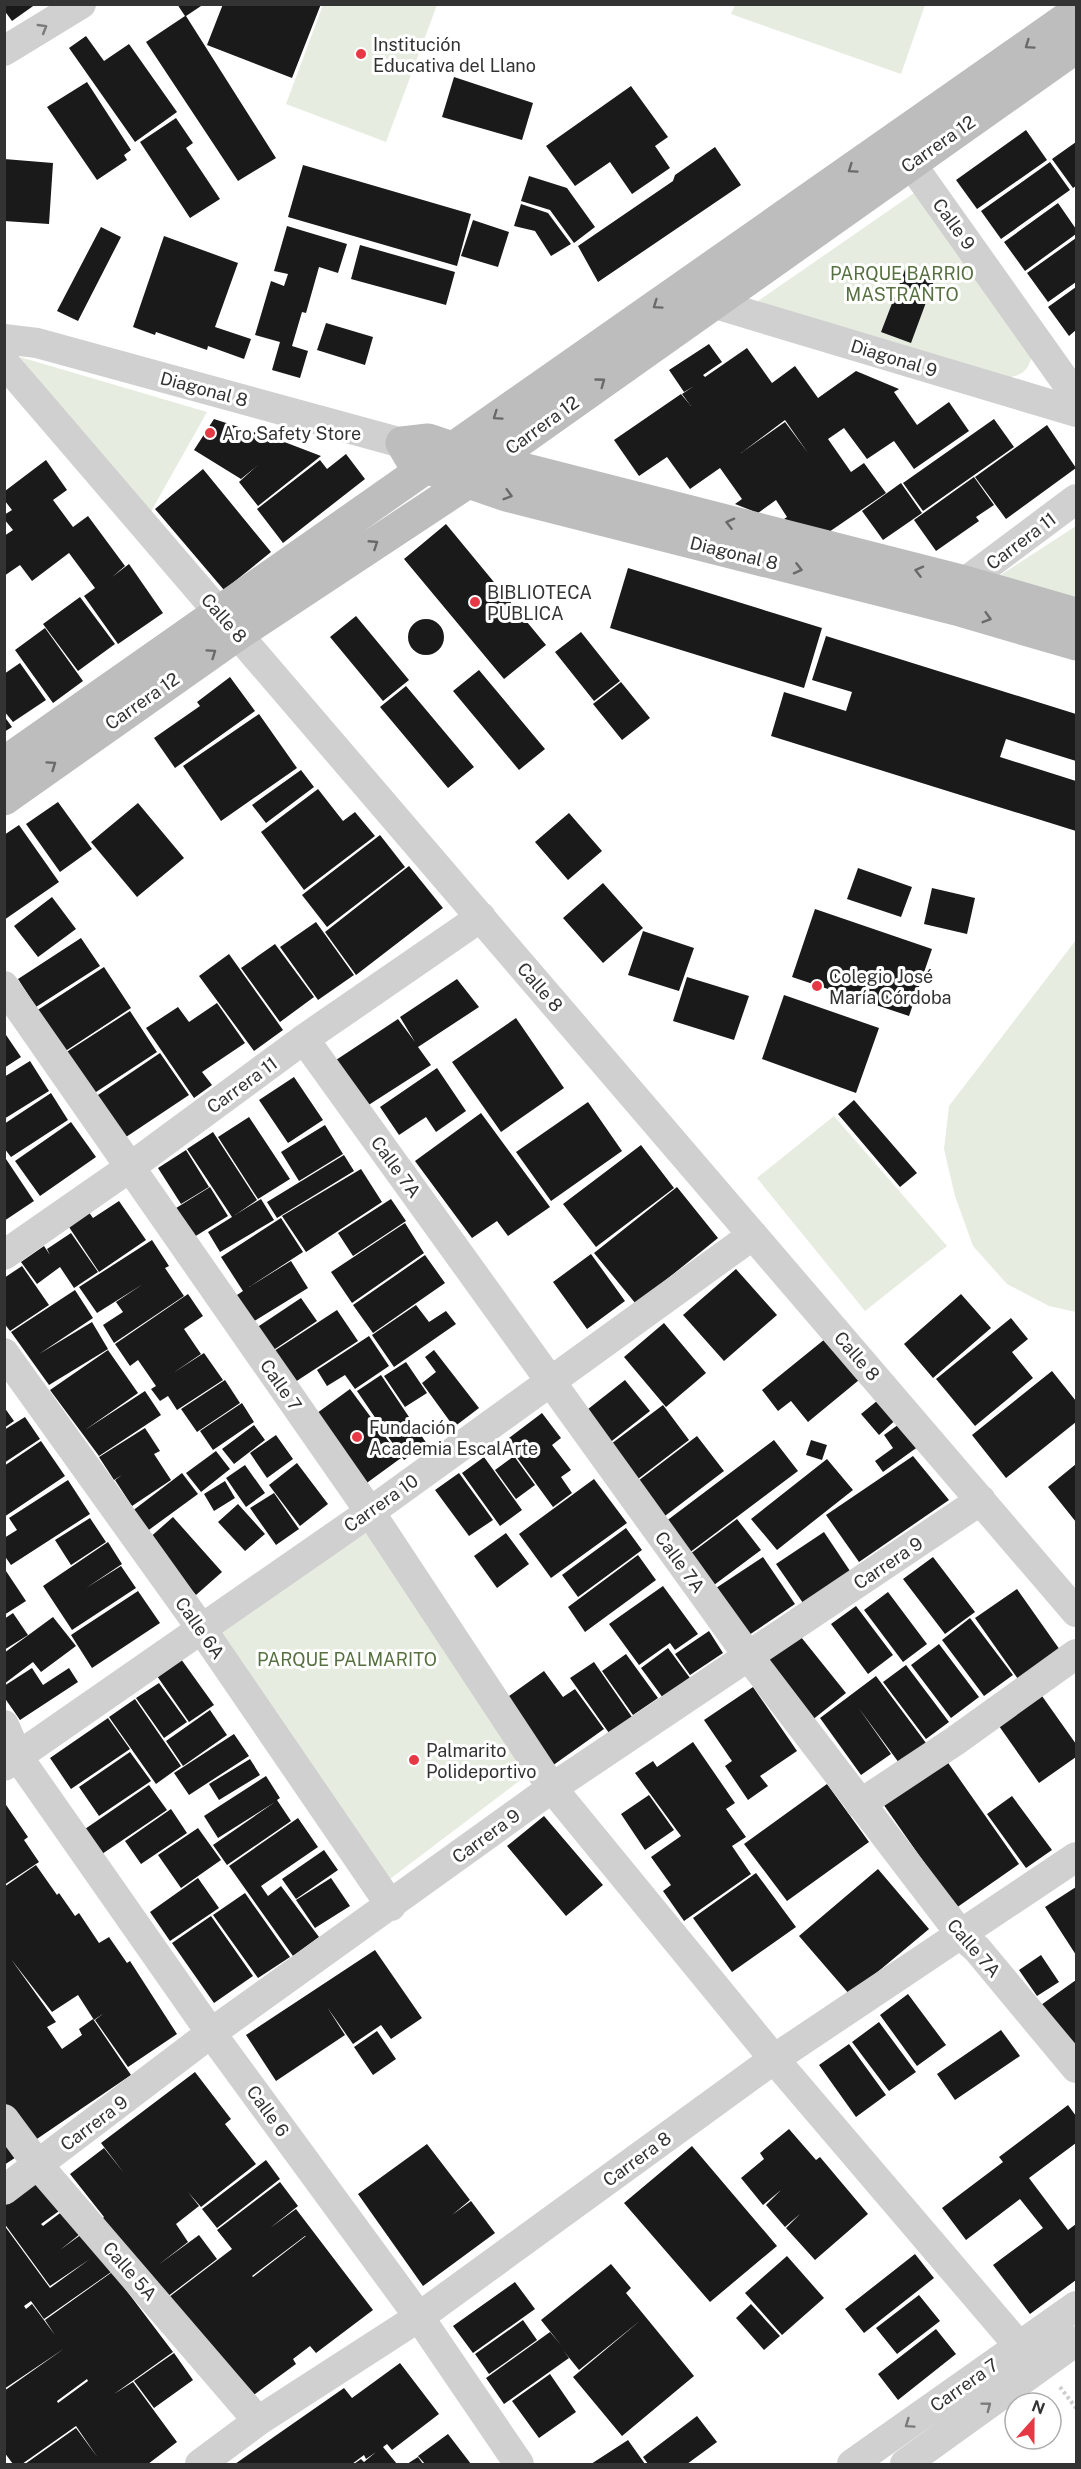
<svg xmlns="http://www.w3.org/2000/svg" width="1081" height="2469" font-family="'Public Sans',sans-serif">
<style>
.green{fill:#e6ecdf}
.building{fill:#1a1a1a;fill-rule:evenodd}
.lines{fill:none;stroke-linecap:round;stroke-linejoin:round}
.path{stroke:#cdcdcd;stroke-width:4;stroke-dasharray:3 3;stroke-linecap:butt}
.street{stroke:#d0d0d0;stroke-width:30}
.secondary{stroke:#bdbdbd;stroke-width:33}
.oneway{stroke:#7a7a7a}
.oneway2{stroke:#6a6a6a}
.poi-dot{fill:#e63946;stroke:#fff;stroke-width:2}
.labels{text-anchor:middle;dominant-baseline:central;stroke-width:6;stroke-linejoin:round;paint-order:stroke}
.poi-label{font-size:18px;fill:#333;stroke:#fff;text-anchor:start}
.street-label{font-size:18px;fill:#333;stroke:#fff}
.park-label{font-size:18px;fill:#56703f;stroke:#fff}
</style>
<rect width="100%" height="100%" fill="#fff"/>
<path class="green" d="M323,5h114l-51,137 -100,-38z
M735,5v-1l190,1 -24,69 -170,-60z
M917,191l117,157c-6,27 -12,28 -38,31l-248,-71z
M20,357l187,55 -58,103z
M1076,526v74l-80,-22z
M1076,940v372l-27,-6 -42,-22 -34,-38 -18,-50 -11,-47 5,-43z
M834,1116l113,130 -82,65 -108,-133z
M371,1530l164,239 -145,110 -178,-247z"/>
<path class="building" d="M4,4h32l-24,17 -8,-11z
M177,4h27l-18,12 90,142 -38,23 -92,-139 39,-26z
M223,4h98l-29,74 -85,-33z
M86,36l18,25 25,-17 48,68 -42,30 -66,-94z
M454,77l79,26 -11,37 -80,-23z
M87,82l44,68 -7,5 3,5 -30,20 -50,-73z
M631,86l37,51 -13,9 15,22 -38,26 -22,-32 -35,24 -29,-40z
M176,118l17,25 -7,5 34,51 -30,19 -50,-76z
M1026,130l21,30 -70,49 -21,-29z
M1076,142v44l-3,2 -21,-29z
M715,147l26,38 -143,97 -20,-36 95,-65 2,-6z
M4,159l49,4 -4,61 -45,-3z
M1050,162l20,28 -69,49 -20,-28z
M303,165l168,49 -14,52 -169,-49z
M529,176l38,12 28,39 -21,16 -24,-33 -29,-9z
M1058,203l18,26v5l-51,37 -21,-29z
M521,204l27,9 23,31 -20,12 -16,-25 -21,-5z
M473,220l36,12 -11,35 -37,-11z
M287,226l60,18 -9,29 -19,-6 -13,46 -4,-1 -10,34 16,5 -8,27 -28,-8 8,-28 -25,-7 16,-54 13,5 4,-12 -14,-3z
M101,227l20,10 -43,84 -21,-10z
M164,236l74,27 -23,64 36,12 -7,20 -36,-13 -1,4 -51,-18 -1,3 -22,-8z
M1076,238v44l-28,20 -21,-29z
M360,245l95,27 -9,33 -95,-26z
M906,267l29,11 -24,65 -30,-11z
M1076,287v43l-7,6 -21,-29z
M326,323l47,14 -8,28 -48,-15z
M709,344l13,18 -19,13 2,2 42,-29 25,35 23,-17 23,32 38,-27 43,18 -5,3 23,33 32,-23 20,29 -55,38 -20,-28 -27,18 -23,-31 -16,11 23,33 13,-9 22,30 -60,41 -42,-15 3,-2 -11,-17 -18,13 -23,-9 7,-5 -22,-31 -30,21 -23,-32 -28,19 -25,-36 67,-46 10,12 -9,-12 12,-8 -10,6 -15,-22zM785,420l23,33 -23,-31 -44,31z
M214,419l73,24 34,13 -63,50 -19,-24 19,-17 -17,14 -47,-29z
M994,419l20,28 -91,64 -20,-28z
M1047,425l29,43 -70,51 -31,-42z
M346,454l19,25 -82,64 -26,-34 63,-49 7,9z
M46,460l21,30 -14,10 20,27 15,-11 37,50 -13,11 17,-13 34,49 -45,31 -34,-48 11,-8 -26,-35 -37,28 -12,-16 -16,11v-40l9,-6 -9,-11v-4l8,-5 -7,-9v-10z
M203,469l68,83 -47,38 -69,-81z
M974,477l20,28 -18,12 3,4 -43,30 -22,-31z
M901,483l21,30 -39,27 -21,-29z
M446,524l100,121 -42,34 -100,-120z
M628,568l194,60 -18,60 -194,-60z
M80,597l35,47 -37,27 -35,-47z
M356,616l53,64 -26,21 -53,-64z
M408 637a18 18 0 1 1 36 0a18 18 0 1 1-36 0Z
M45,628l38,53 -30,22 -38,-53z
M581,632l39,49 -26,20 -39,-49z
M826,636l250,78v47l-70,-22 -6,18 76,24v50l-305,-95 13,-44 62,19 6,-19 -40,-12z
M20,663l26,37 -33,22 -9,-11v-37z
M479,670l66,79 -26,21 -66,-79z
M230,677l25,34 -80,57 -21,-30 46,-32 -3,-4z
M621,682l29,36 -28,22 -29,-36z
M406,686l68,81 -26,21 -68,-81z
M259,714l38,54 -76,53 -38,-55z
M4,716l8,11 -8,5z
M301,770l13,17 -48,36 -14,-18z
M318,789l25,32 12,-9 20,24 -71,54 -43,-58z
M58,802l34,47 -32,23 -34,-48z
M138,803l46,55 -47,39 -46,-55z
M569,813l33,38 -34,29 -33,-38z
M19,825l40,57 -55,38v-85z
M380,835l25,32 -78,60 -25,-32z
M409,866l34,42 -87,67 -31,-43z
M858,868l54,19 -11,30 -54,-18z
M603,883l40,45 -40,35 -40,-45z
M932,888l43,10 -8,36 -43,-10z
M52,897l24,32 -38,28 -24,-31z
M815,909l117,40 -23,67 -117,-39z
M316,922l38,53 -36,25 -38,-53z
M643,931l51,17 -15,43 -51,-16z
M81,938l19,28 -64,41 -18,-28z
M275,944l39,53 -34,25 -39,-54z
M229,954l54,76 -29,21 -55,-75z
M104,967l27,41 -70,46 -28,-41z
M687,977l62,19 -15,44 -61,-19z
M457,979l22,28 -61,40 13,18 -64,41 -31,-46 62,-41 17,23 -15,-25z
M784,995l95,33 -23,65 -94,-34z
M217,1003l28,40 -43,29 10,13 -18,13 -48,-70 32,-21 11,15z
M130,1011l27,41 -64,42 -28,-41z
M516,1018l48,70 -63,44 -49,-70z
M4,1032l17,25 -17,11z
M160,1053l29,42 -66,44 -28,-42z
M30,1061l19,30 -45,28v-42z
M437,1068l29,43 -30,21 -10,-15 -27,18 -19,-28z
M294,1077l29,43 -35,23 -29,-43z
M51,1093l17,27 -57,37 -7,-9v-24z
M854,1100l63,73 -17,14 -62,-73z
M588,1102l34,49 -71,50 -35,-49z
M481,1113l69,94 -42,29 -11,-15 -25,17 -57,-77z
M249,1117l41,62 -32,20 -40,-62z
M71,1122l25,35 -56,39 -25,-35z
M325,1125l18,29 -44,27 -18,-29z
M213,1132l44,68 -22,15 26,-16 13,21 -54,32 -12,-20 24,-15 -45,-68z
M641,1145l33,43 -78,59 -33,-43z
M186,1150l23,37 -28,17 -23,-36z
M344,1155l10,16 -77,47 -10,-16z
M4,1156l30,45 -30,20z
M361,1169l21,33 -76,50 -24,-36z
M210,1187l18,29 -42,26 -18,-29z
M677,1187l41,51 -82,66 -42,-51z
M391,1199l15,22 -53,35 -15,-23z
M119,1201l27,39 -47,32 -32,-48 21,-13 5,7z
M281,1218l22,34 -54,35 42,-26 17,27 -57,35 -17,-26 9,-6 -22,-34z
M405,1223l19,30 -72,50 -21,-31z
M71,1233l27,39 -24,16 -14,-21 -23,17 -16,-22 23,-16 6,9 -3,-6z
M152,1240l17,26 -4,2 19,28 -70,47 -11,-18 20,-13 -7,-10 27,-18 -46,29 -18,-26z
M591,1254l34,47 -38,28 -34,-47z
M425,1255l20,28 -72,50 -20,-28z
M22,1266l27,39 -39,26 -6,-8v-45z
M736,1269l41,46 -53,46 -41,-46z
M75,1290l18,28 -54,36 53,-32 16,27 -59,36 -38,-53z
M188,1294l15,22 -19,13 17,25 -28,19 31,-20 19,27 -46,30 -9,-14 -8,5 -9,-12 5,-3 -18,-26 -8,6 -15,-22z
M961,1294l30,34 -58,50 -29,-34z
M301,1298l16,23 -45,30 -16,-23z
M416,1305l13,17 17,-11 10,13 -62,43 -22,-32z
M337,1310l21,31 -66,43 -21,-31z
M1011,1318l17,21 -16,13 21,26 -58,48 -39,-47z
M664,1323l42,50 -40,34 -42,-50z
M369,1336l20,30 -34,23 -10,-14 -18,11 -10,-16z
M825,1339l34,41 -51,42 -17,-21 -13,10 -16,-21z
M108,1350l30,43 -53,37 60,-39 16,24 -62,41 -49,-66z
M434,1350l45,58 -25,19 -32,-44 14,-11 -11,-15z
M406,1362l21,31 -22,14 -21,-31z
M1052,1371l24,30v21l-70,56 -34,-43z
M381,1375l46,69 -23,16 -47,-69z
M225,1380l15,23 -43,29 -16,-23z
M625,1380l25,31 -42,33 -25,-31z
M350,1389l51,69 -37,27 -51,-69z
M883,1396l17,20 -21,19 -18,-21z
M242,1403l12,19 -41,28 -13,-19z
M663,1405l26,35 -55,42 -27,-35z
M4,1407l10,14 -10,7z
M542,1413l19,25 -9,7 19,25 -10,7 11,16 -19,14 -48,-66z
M25,1417l15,22 -36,24v-33z
M902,1422l17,24 -36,26 -8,-11 18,-13 -9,-13z
M254,1425l11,15 -31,24 -12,-15z
M145,1428l15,23 -6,3 17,26 -39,26 -17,-26 7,-5 -8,5 -15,-23z
M276,1435l17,24 -26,19 -17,-25z
M697,1436l27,35 -63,48 -27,-35z
M774,1440l24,31 -109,82 -24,-31z
M811,1440l16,5 -5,15 -16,-5z
M41,1441l24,35 -61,41v-51z
M216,1451l14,18 -29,23 -15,-19z
M514,1456l21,29 -19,14 -21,-29z
M913,1456l36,44 -90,62 -33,-47z
M484,1457l38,53 -22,16 -38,-53z
M827,1459l26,31 -76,60 -26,-31z
M297,1463l31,41 -28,22 -31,-41z
M1076,1464v58l-28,-35z
M245,1465l20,28 -19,14 -20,-29z
M182,1473l16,21 -52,38 -15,-20z
M459,1473l34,47 -24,16 -34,-46z
M594,1479l33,44 -76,55 -32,-44z
M68,1480l22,34 -79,51 -7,-10v-17l13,-8 -8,-12z
M225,1481l10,17 -21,13 -10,-17z
M274,1493l25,36 -23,16 -26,-37z
M238,1504l27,30 -20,17 -27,-29z
M173,1517l49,55 -26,23 -49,-55z
M90,1518l16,24 -35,23 -16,-25z
M737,1519l24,31 -51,38 -24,-31z
M626,1528l16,22 -64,47 -16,-22z
M824,1532l26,39 -47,32 -27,-39z
M506,1533l23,31 -32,24 -23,-32z
M108,1542l14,22 -36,24 35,-22 15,22 -64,42 -29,-44z
M638,1555l18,25 -71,52 -17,-25z
M763,1557l32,47 -49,33 -33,-47z
M933,1557l42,55 -30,22 -42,-55z
M4,1568l22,33 -22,14z
M663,1586l35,48 -23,16 -5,-7 -31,22 -30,-41z
M1017,1589l43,61 -42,29 -43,-61z
M138,1591l22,32 -68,45 -21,-33z
M888,1592l39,52 -24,18 -39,-52z
M856,1606l37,49 -25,19 -37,-50z
M13,1613l15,22 -24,15v-31z
M53,1617l23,29 -35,26 -8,-10 -29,22v-31z
M970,1618l43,57 -29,21 -42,-56z
M709,1631l14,22 -33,22 -15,-21z
M797,1632l49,61 -35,28 -49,-61z
M939,1644l40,53 -28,21 -40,-53z
M668,1648l22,30 -27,20 -22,-30z
M626,1654l32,44 -25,17 -31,-44z
M181,1659l33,46 -25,17 -32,-46z
M594,1662l38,55 -23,16 -39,-55z
M906,1665l43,57 -23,17 -43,-57z
M32,1668l11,17 26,-17 9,14 -58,38 -16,-23v-11z
M544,1671l19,26 12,-8 29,40 -52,37 -47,-67z
M876,1676l53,71 -27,20 -44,-60 33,47 -30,21 -41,-57z
M159,1683l28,39 -23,16 -28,-40z
M753,1687l44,64 -37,25 8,10 -20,14 -23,-34 7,-5 -28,-41z
M1042,1696l34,48v13l-37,26 -40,-57z
M135,1699l46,67 -25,18 -47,-67z
M210,1710l17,25 -44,31 -17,-25z
M108,1718l22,31 -59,40 -21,-31z
M234,1734l15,22 -60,39 -15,-22z
M693,1742l42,61 -9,6 20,28 -14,9 19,28 -67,47 -21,-30 8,-6 -20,-28 30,-21 -46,-63 18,-12 4,6z
M130,1752l21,29 -52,35 -20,-29z
M944,1757l75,107 -63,44 -75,-107z
M250,1759l10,16 -41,25 -10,-16z
M266,1776l14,22 -3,2 14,21 -64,44 -14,-20 62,-43 -57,36 -14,-22z
M827,1784l42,58 -82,59 -43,-57z
M149,1785l18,25 -65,44 -17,-25z
M649,1795l25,35 -29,20 -24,-36z
M1012,1796l40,54 -26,18 -39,-54z
M4,1802l24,35 -4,3 15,22 -35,23z
M171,1809l16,24 -46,31 -16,-23z
M544,1816l59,69 -37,31 -59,-70z
M298,1818l20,29 -57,39 7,10 13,-10 38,51 -26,19 -64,-90z
M198,1828l23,32 -40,28 -23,-33z
M324,1850l14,20 -42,29 -14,-20z
M36,1865l21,30 2,-2 16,23 4,-3 20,30 10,-6 18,26 3,-2 47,73 -49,33 -33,-47 9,-7 -10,7 -16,-25 -26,17 -41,-53 45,63 -9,5 15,22 20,-14 -3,-6 14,-10 38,56 -103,70 -24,-33v-225z
M878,1869l51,60 -79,66 -51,-59z
M756,1873l40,54 -64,45 -39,-54z
M198,1878l21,30 -49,33 -20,-29z
M331,1878l19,28 -35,22 -19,-28z
M1076,1887v68l-31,-48z
M245,1893l45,64 -32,21 -45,-63z
M211,1916l42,60 -39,27 -42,-60z
M375,1950l47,68 -31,21 -10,-14 -28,19 -26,-37 18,28 -69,46 -30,-46z
M1041,1955l18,27 -22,14 -18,-26z
M1076,1980v74l-35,-49z
M908,1994l38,51 -29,21 -37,-51z
M879,2022l37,50 -27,19 -37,-49z
M1001,2030l19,26 -65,44 -18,-26z
M377,2031l19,28 -23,16 -19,-28z
M849,2044l37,51 -30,22 -37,-52z
M195,2072l36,47 -6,5 31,40 -55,43 -13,-15 11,14 -23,18 12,18 -30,23 41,-30 18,24 -50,38 -65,-78 2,-2 -34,-43 34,-26 20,25 -23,-30z
M1068,2105l8,11v27l-47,35 39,52 8,-6v56l-46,34 -37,-49 50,-37 -23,-29 -54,41 -24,-32 61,-46 -4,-5z
M4,2123l20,29 -20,13z
M789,2129l27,31 4,-3 48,57 -53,46 -29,-32 14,-14 -15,13 -19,-22 15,-15 -18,15 -22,-27 23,-19 -4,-6z
M427,2144l43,56 -18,15 19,-14 24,32 -72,53 -65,-92z
M692,2146l85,100 -67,56 -86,-99z
M266,2160l14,19 -63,49 -15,-19z
M44,2176l22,30 -25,18 2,2 25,-19 17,23 -25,20 26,-19 28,39 -70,49 -13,-18 -7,5 2,3 6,-5 23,31 -10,-15 70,-50 8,16 50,66 -59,42 19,-12 44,60 -29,22h-123l51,-36 22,30 -22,-32 -54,38h-9l-9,-12v-61l61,-43 -61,41v-164l46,63 40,-29 -40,27 -46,-63v-17zM87,2379l1,2 -30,22 -1,-2z
M280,2182l18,24 -28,22 26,-19 77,101 -57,43 -6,-7 -17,13 3,5 -52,38 -75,-105 63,-48 -15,-19zM305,2236h1l-53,41 -1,-1z
M915,2254l19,24 -70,55 -19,-24z
M787,2256l37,42 -42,37 -37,-42z
M611,2264l20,24 -5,5 68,83 -72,60 -49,-59 68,-57 -62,50 -16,-20 6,8 -65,46 -18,-26 64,-46 11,13 -20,-25z
M515,2282l20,27 -62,44 -20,-27z
M919,2295l21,26 -43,33 -21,-26z
M751,2304l29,32 -16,14 -28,-32z
M523,2320l14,20 -48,34 -14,-20z
M936,2329l20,25 -58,46 -20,-26z
M174,2353l19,27 -39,28 -20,-27z
M400,2363l39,51 -47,36 -5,-6 -4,3 14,17h-43l7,-5 3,3 12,-10 -10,7 -2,-4 -12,9h-117l109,-76 8,10z
M550,2374l26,38 -37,26 -27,-37z
M697,2416l20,26 -30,22h-39l-5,-7z
M448,2434l23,30h-46l-7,-8z
M628,2440l17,24h-54z
M418,2457l5,7h-16z"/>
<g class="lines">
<path class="path" d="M1060,2387l16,21"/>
<path class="street" d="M4,51l77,-47
M897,144l179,252
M699,293l13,10 364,109
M4,339l33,4 365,100
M4,362l1072,1250
M958,601l7,-19 111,-83
M4,986l366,526 182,276 222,271 245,287
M304,1039l445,618 213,279 15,13 99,119
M4,1255l125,-87 175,-129 177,-122
M4,1353l197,275 190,278
M4,1725l14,32 193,276 208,284 100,147
M4,1766l366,-254 383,-277
M860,1804l95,-63 121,-87
M4,2119l34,46 220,256
M4,2190l207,-157 341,-245 429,-288
M200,2464l58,-43 161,-104 355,-258 302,-202
M852,2464l224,-158
M905,2464l171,-123"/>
<path class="secondary" d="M1076,614l-111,-32 -474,-121 -63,-21 -26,3 10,17 13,7 81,28 450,114 120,35
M4,763l1072,-751
M4,799l234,-165 230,-152 23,-21 585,-414"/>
</g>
<defs><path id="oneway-chevron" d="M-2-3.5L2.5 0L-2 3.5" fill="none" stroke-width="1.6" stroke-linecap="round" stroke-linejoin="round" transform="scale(1.5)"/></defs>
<g class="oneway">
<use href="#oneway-chevron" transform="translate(43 28) rotate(-31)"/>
<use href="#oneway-chevron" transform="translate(987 2406) rotate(-37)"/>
<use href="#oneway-chevron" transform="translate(909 2424) rotate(145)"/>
</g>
<g class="oneway2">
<use href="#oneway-chevron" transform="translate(1029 45) rotate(145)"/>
<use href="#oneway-chevron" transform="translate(852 169) rotate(145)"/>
<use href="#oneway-chevron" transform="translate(657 305) rotate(145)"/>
<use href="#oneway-chevron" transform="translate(601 382) rotate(-36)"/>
<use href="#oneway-chevron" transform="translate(497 416) rotate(145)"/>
<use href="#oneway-chevron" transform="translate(508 495) rotate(16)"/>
<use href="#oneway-chevron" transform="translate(730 523) rotate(-166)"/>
<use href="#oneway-chevron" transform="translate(374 544) rotate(-33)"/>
<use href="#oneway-chevron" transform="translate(798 569) rotate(14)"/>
<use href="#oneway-chevron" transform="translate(919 571) rotate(-166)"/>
<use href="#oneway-chevron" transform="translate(987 618) rotate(16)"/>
<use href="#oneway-chevron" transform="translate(212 653) rotate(-35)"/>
<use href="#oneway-chevron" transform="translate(52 765) rotate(-35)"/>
</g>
<g class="poi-dot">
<circle cx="361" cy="54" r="6"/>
<circle cx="210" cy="433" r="6"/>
<circle cx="475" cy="602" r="6"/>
<circle cx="817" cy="986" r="6"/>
<circle cx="357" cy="1437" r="6"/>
<circle cx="414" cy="1760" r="6"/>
</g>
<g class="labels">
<g class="poi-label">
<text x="373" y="44">Institución<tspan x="373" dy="21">Educativa del Llano</tspan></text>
<text x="222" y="433">Aro Safety Store</text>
<text x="487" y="592">BIBLIOTECA<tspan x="487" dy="21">PUBLICA</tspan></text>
<text x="829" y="976">Colegio José<tspan x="829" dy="21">María Córdoba</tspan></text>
<text x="369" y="1427">Fundación<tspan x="369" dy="21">Academia EscalArte</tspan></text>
<text x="426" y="1750">Palmarito<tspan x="426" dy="21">Polideportivo</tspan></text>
</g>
<g class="street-label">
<text transform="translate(938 144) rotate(-35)">Carrera 12</text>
<text transform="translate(954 224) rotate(54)">Calle 9</text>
<text transform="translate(894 358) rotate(17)">Diagonal 9</text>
<text transform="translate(204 389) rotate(15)">Diagonal 8</text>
<text transform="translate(542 425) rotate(-36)">Carrera 12</text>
<text transform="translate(1021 541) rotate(-37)">Carrera 11</text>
<text transform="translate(734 553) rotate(14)">Diagonal 8</text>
<text transform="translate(224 618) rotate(49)">Calle 8</text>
<text transform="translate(142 701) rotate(-35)">Carrera 12</text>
<text transform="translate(540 987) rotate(49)">Calle 8</text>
<text transform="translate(242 1085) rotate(-36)">Carrera 11</text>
<text transform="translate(396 1167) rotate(54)">Calle 7A</text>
<text transform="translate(857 1356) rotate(49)">Calle 8</text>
<text transform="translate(281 1385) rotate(55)">Calle 7</text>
<text transform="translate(381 1503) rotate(-35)">Carrera 10</text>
<text transform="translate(680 1562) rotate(54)">Calle 7A</text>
<text transform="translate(888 1563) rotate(-34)">Carrera 9</text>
<text transform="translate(200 1628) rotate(55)">Calle 6A</text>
<text transform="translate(486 1836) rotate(-36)">Carrera 9</text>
<text transform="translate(974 1948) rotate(49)">Calle 7A</text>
<text transform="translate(268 2111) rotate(54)">Calle 6</text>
<text transform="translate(94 2123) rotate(-37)">Carrera 9</text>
<text transform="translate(637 2159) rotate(-36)">Carrera 8</text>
<text transform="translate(130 2271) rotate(49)">Calle 5A</text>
<text transform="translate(964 2385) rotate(-35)">Carrera 7</text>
</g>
<g class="park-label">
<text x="902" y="273">PARQUE BARRIO<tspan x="902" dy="21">MASTRANTO</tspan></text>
<text x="347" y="1659">PARQUE PALMARITO</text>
</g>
</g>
<rect width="1081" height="2469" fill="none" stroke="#333333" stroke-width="12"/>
<g transform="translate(1033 2421) rotate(21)"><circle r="28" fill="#ffffff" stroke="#adadad" stroke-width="1.5"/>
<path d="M0-4.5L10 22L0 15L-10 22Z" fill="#e63946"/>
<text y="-9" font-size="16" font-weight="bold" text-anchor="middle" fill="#333333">N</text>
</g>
</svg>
